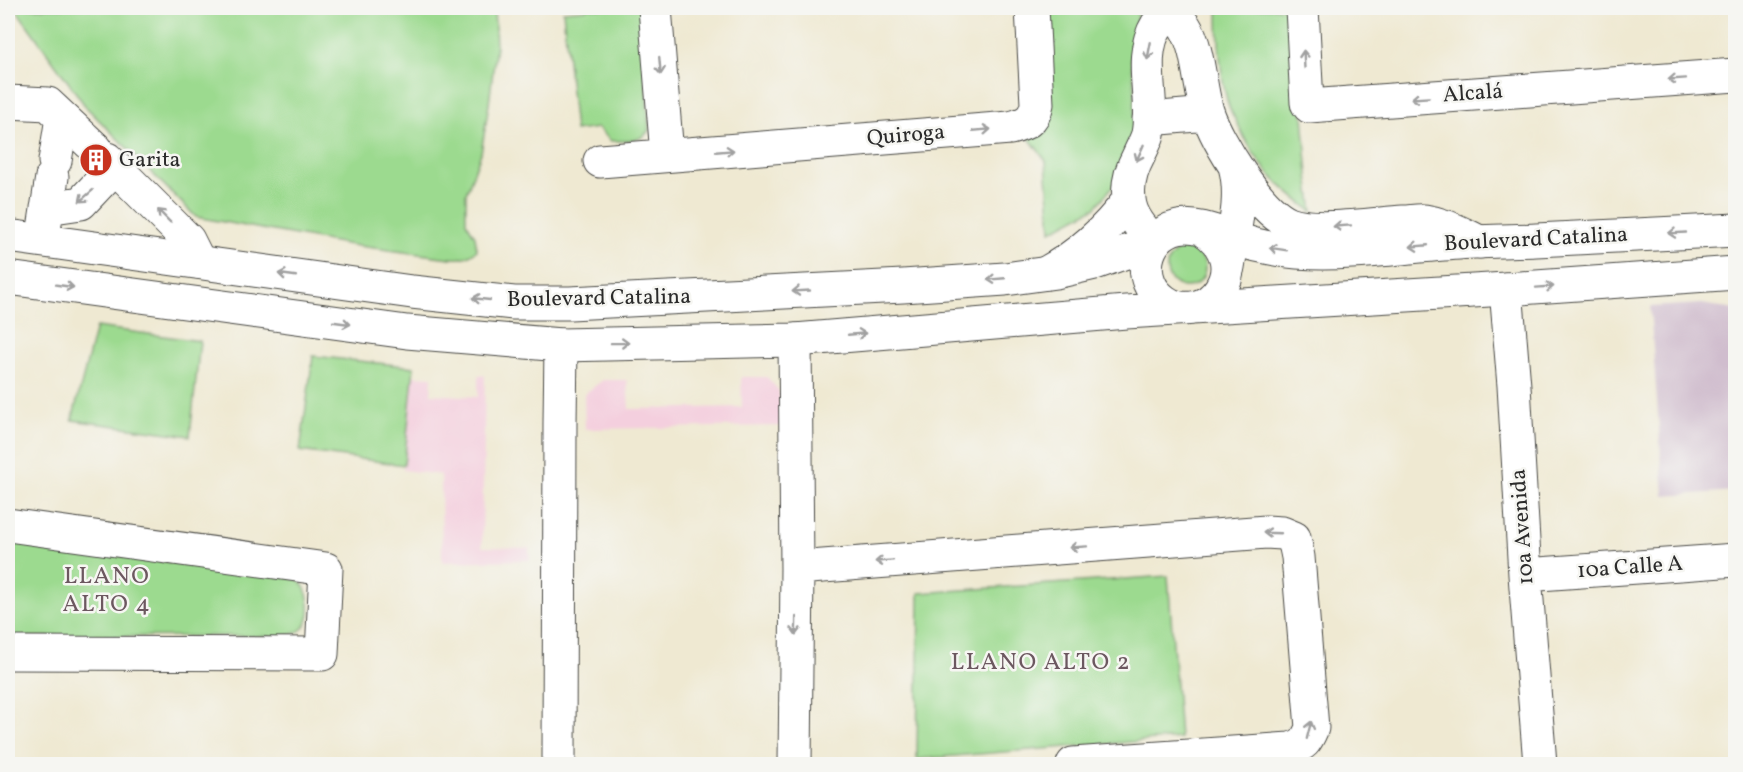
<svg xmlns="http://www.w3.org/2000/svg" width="1743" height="772" font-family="Vollkorn,serif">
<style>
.built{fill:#f4cfde}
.industrial{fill:#d0bdce}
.green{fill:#9cda8f;stroke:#64825d;stroke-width:1.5}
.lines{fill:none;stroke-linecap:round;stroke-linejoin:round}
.street-casing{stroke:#484844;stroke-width:35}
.secondary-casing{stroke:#484844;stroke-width:35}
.street{stroke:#fff;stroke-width:33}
.secondary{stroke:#fff;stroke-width:33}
.oneway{stroke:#a0a0a0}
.labels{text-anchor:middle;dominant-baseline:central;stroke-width:5;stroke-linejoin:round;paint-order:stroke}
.street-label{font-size:22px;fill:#2b2b2b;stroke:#f6f6f2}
.poi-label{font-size:22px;fill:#2b2b2b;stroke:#f6f6f2;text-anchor:start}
.neighbourhood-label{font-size:24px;letter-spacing:1.5px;fill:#6c5860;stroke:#f6f6f2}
</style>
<rect width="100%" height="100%" fill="#f6f6f2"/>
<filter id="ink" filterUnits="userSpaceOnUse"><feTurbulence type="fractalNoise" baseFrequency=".0167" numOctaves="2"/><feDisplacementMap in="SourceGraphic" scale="12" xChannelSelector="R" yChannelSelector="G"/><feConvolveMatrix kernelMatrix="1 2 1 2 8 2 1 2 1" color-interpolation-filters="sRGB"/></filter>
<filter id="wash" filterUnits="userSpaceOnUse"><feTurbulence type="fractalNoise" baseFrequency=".008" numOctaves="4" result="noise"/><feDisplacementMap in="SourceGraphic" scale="24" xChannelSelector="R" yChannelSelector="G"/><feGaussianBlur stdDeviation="1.35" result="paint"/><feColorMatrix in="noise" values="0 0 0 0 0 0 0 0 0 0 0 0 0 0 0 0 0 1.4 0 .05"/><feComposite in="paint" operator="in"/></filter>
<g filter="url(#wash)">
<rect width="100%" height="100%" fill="#efe9d2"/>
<path class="built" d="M482,375l3,1 -3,171 47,1 1,12 -88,2 -1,-87 -38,-5 10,-94 19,1 -1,17 47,3v-20z
M741,377h26l12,14 4,35 -198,3 -1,-35 19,-14h24l2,29 113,-2z"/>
<path class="industrial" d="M1702,304l33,6v181l-71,5 -14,-189z"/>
<path class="green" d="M15,8h479l2,38 -7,58 -8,49 -15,41v28l9,14 2,14c-12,10 -20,9 -35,7l-91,-12 -155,-28 -110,-110z
M587,8h54l8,122c-8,13 -24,11 -38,11l-13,-13 -23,3 -12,-120 23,-2z
M1045,8h93l-7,50 4,31 -1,41 -21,56 -17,21 -45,24 -5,-70 -20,-27z
M1218,8h76l14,167 5,37c-35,-26 -56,-46 -75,-87 -4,-8 -9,-16 -11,-25 -8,-30 -9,-62 -9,-92z
M1167 268a19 19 0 1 1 38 0a19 19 0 1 1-38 0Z
M96,327l104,14 -10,95 -118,-16z
M313,356l101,11 -10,98 -104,-14z
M8,541l289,38c13,9 17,39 5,50 -6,6 -16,6 -24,7l-270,1z
M1168,576l12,162 -263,21 2,-166z"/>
</g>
<g filter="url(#ink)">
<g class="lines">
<g class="street-casing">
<path id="street" d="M655,8l12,147
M1169,8v3c6,5 12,10 16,16 14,22 14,58 22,84 10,31 52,99 82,112 26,10 84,1 114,-1 7,0 15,-2 22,-1 21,3 37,13 55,21
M1302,8l5,95 2,3 427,-31
M8,102l40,2 48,45
M1149,119l59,-5
M107,159l81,81 11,22
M55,161l7,-43
M600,161l410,-33c15,-4 24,-7 27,-24l-5,-96
M47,208l34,-5 34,-36
M44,229l8,-52
M1154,242c-11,-12 -24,-26 -25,-43 -2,-15 3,-31 10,-44 3,-7 7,-14 9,-21 7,-35 -11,-77 9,-109 4,-5 9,-10 12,-14
M1228,267c5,-33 16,-67 7,-101
M1046,273c33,-18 60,-42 83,-73
M1506,289l8,97 11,189 15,189
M795,340l2,228 -2,196
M8,525l318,44 -4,85 -314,-1
M797,568l469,-36 16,1 12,5 4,19 14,171c-6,14 -8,17 -22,21l-217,15
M1525,575l211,-15
M559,764l1,-341 1,-78"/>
</g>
<g class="secondary-casing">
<path id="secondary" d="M1203,229c55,35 4,102 -39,72 -29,-20 -21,-66 14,-74 22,-5 55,13 78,18 13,3 27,6 41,7 53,4 109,-6 162,-9 26,-2 52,-2 77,-3 67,-3 133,-7 200,-10
M8,236l404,56 102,11h56l333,-17 102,-7 51,-7 39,-9 59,-21
M8,278l399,54 154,13 234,-5 331,-28 380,-23 230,-16"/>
</g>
<use href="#street" class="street"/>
<use href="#secondary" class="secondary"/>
</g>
<defs><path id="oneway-shaft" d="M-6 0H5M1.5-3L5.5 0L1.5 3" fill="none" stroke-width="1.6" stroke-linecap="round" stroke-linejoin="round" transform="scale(1.5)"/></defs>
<g class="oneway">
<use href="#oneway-shaft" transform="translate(1149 51) rotate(101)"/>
<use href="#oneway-shaft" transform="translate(1304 59) rotate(-93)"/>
<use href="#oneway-shaft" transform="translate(660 66) rotate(85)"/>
<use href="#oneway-shaft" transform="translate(1677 79) rotate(176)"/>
<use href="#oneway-shaft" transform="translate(1420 98) rotate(176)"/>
<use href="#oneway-shaft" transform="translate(982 130) rotate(-5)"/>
<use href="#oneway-shaft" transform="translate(725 151) rotate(-5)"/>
<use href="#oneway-shaft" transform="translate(1140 153) rotate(114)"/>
<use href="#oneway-shaft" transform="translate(86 196) rotate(139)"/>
<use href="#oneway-shaft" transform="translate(164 216) rotate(-135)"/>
<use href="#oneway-shaft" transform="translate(1342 226) rotate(176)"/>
<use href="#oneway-shaft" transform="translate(1677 233) rotate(177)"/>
<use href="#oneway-shaft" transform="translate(1419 246) rotate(175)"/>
<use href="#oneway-shaft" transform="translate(1278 249) rotate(-171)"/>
<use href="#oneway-shaft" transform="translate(287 275) rotate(-172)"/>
<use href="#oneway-shaft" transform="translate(996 279) rotate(175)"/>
<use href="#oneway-shaft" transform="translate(65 286) rotate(8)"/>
<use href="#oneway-shaft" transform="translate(1545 287) rotate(-4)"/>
<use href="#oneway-shaft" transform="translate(801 291) rotate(177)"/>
<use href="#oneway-shaft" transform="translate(481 299) rotate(-174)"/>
<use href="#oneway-shaft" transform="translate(342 323) rotate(8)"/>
<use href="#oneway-shaft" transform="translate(857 334) rotate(-5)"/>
<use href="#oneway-shaft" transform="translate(620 343) rotate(-1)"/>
<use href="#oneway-shaft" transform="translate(1272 533) rotate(-178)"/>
<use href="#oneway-shaft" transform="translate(1078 547) rotate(176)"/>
<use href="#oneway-shaft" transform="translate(884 561) rotate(176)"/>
<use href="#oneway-shaft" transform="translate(796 626) rotate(91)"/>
<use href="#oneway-shaft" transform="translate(1309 730) rotate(-76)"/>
</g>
</g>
<defs>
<g id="building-disc" transform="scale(1.725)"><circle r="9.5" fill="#c8321e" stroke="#f6f6f2"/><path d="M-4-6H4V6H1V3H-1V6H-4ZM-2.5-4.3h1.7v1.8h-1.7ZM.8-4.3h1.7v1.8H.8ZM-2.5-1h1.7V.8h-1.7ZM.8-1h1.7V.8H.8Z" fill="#fff"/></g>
</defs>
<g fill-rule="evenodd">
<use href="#building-disc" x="96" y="160"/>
</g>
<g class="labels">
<g class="street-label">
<text transform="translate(1473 94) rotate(-4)">Alcalá</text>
<text transform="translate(906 136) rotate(-5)">Quiroga</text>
<text transform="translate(1536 240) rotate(-3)">Boulevard Catalina</text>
<text transform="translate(599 299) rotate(-1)">Boulevard Catalina</text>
<text transform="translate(1523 527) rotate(-94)">10a Avenida</text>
<text transform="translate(1630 568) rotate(-4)">10a Calle A</text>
</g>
<g class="poi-label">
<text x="119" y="160">Garita</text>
</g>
<g class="neighbourhood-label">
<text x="107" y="577">LLANO<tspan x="107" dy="28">ALTO 4</tspan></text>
<text x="1041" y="663">LLANO ALTO 2</text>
</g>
</g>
<rect width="1743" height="772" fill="none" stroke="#f6f6f2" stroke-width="30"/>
</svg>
